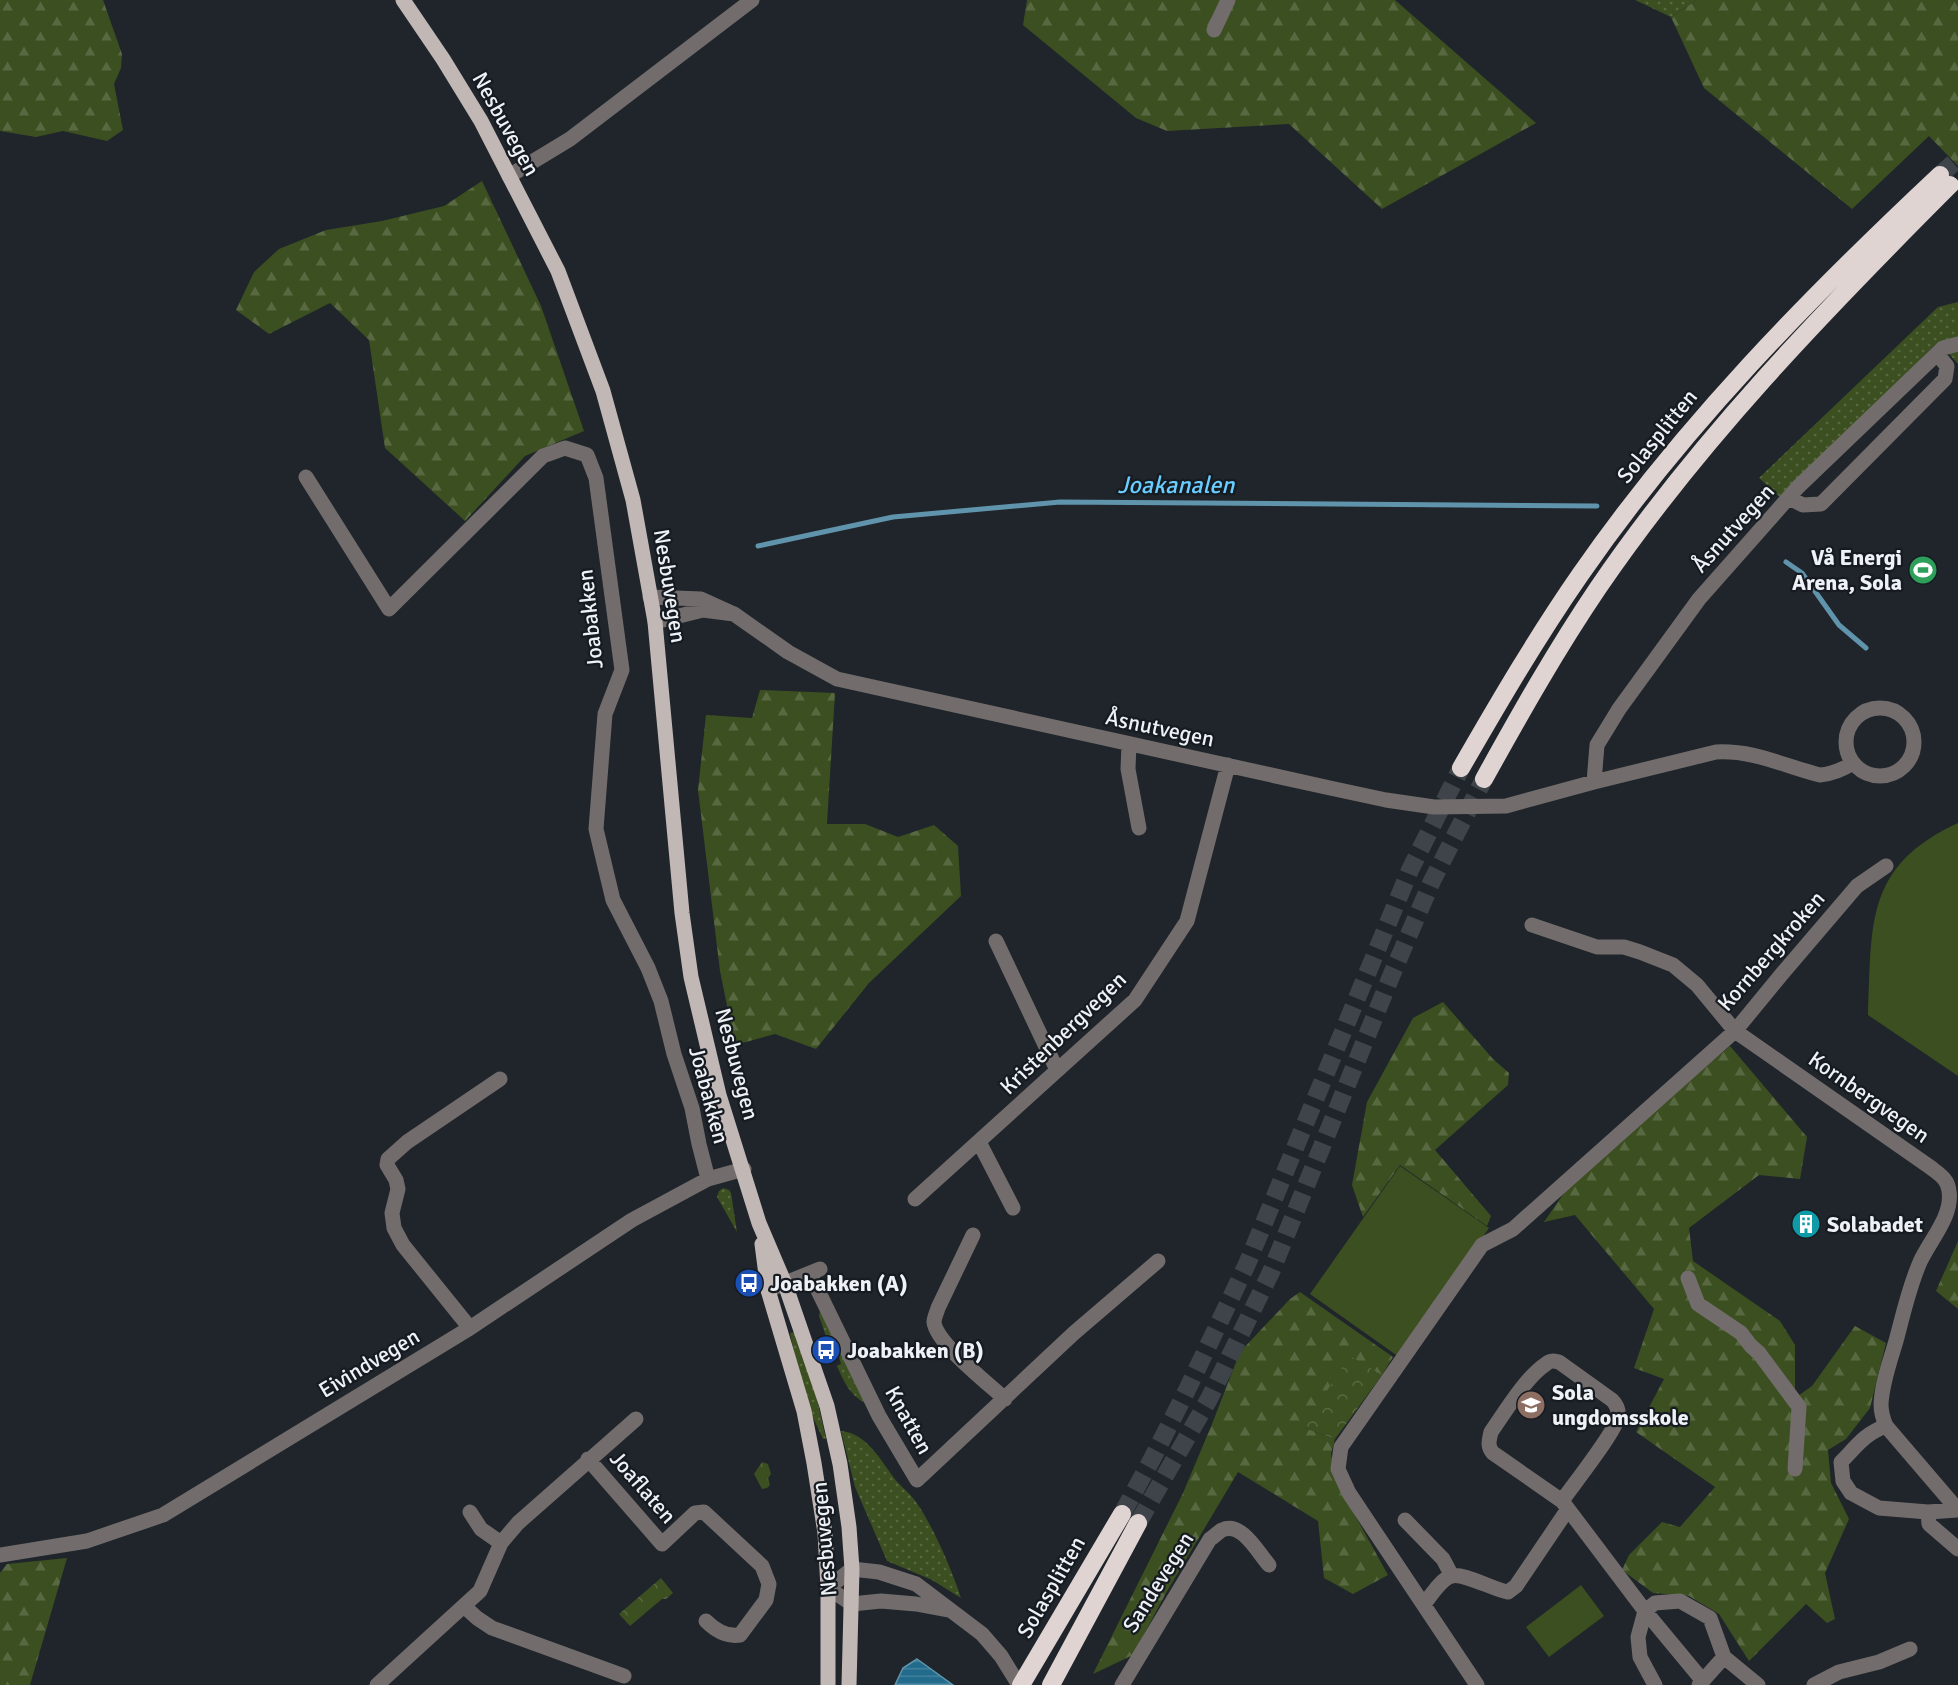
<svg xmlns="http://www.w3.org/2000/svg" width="1958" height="1685" font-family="Signika,sans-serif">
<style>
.grass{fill:url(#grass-dots)}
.forest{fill:url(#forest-firs)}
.park{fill:url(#park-crowns)}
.pitch{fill:#3c4f20}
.water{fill:url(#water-rules);stroke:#6094ac;stroke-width:1.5}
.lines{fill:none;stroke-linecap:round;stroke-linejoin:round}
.stream{stroke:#6094ac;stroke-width:5}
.highway-tunnel{stroke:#3e4449;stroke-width:18;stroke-dasharray:18 9;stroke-linecap:butt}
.minor{stroke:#726d6c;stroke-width:15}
.major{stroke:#c1b7b5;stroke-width:15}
.highway{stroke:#e0d4d3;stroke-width:18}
.labels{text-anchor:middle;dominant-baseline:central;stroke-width:4.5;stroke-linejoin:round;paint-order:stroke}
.street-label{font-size:22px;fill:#eef2f6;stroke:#161b21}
.poi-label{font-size:22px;font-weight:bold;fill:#eef2f6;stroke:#161b21;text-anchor:start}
.water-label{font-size:24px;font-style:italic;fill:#69cdff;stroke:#161b21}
</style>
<defs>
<pattern id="grass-dots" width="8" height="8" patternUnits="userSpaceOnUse" patternTransform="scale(1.5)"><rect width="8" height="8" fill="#3c4f20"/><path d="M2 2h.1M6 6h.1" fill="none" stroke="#586941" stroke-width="1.8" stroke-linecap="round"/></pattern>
<pattern id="forest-firs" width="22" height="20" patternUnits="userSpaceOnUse" patternTransform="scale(1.5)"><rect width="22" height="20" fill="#3c4f20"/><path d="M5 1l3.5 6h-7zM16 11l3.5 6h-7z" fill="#586941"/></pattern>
<pattern id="park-crowns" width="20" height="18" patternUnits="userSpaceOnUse" patternTransform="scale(1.5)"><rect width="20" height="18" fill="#3c4f20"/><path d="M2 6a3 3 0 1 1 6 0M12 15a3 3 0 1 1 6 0" fill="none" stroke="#586941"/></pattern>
<pattern id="water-rules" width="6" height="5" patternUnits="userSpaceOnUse" patternTransform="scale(1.5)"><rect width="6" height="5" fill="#236b8c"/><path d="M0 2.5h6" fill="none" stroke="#43819d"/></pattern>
</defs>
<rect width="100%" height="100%" fill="#1f252a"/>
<path class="grass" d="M1635,0h62l-26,17z
M1958,302v62l-8,-9 -15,-10 -155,152 -21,-19 179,-171z
M723,1188l6,2 2,3 6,39 -20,-35 2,-6z
M820,1311l45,92c-16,-9 -21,-21 -28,-37l4,-2 -4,-14 -6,1 -12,-35z
M794,1332l22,63 10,44h-3l-15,-32 -10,-34 -8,-40z
M841,1431c25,2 39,28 53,47 7,9 16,15 22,24 16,22 37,70 45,96l-29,-18 -45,-19 -32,-74z"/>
<path class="forest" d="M0,0h103l19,54 -1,14 -7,16 9,46 -16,11 -44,-10 -27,6 -36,-6z
M1027,0h368l141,123 -154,86 -93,-85 -122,7 -31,-13 -113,-93z
M1697,0h261v166l-29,-30 -77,73 -148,-121 -33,-71z
M482,181l59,125 43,125 -59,25 -60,65 -80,-73 -16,-108 -39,-37 -61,31 -33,-24 18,-38 25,-23 47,-19 56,-9 62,-15z
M760,690l75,3 -8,131h38l33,13 36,-12 24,21 3,50 -92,87 -53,66 -41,-15 -40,11 -15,-74 -22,-181 8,-75 46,3z
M1443,1002l50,57 16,14 -1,12 -73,65 56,66 -4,10 -87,-61 -37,52 -11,-32 15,-83 46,-84z
M1730,1046l77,91 -7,42 -41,-4 -70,53 4,33 87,60 15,24v53l17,-12 43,-60 31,17 -16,65 -24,31 -18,11 3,33 18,36 -24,54 10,46 -8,4 -21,-19 -57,57 -30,-47 -30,-18 -36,-3 -31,-23 7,-15 33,-33 18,5 35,-40 -79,-55 28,-53 -30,-11 20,-59 -79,-94 -31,7 29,-42z
M1958,1241v68l-22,-18z
M1300,1292l93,65 -11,18 -79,52 32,12 -4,15 5,27 52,94 -35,19 -29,-16 -6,-57 -80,-49 -72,121 -33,62 -40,19 90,-181 29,-69 28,-72 50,-53z
M67,1558l-37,127h-30v-112l7,-9z"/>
<path class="park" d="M1350,1356l32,19 -47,64 -32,-12z
M762,1462l6,2 3,10 -3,4 2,7 -3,3 -5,1 -8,-15z
M661,1578l12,15 -7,6h-4l-32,27 -11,-12z"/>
<path class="pitch" d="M1958,823v253l-90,-61c4,-90 -4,-149 90,-192z
M1400,1166l89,62 -90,129 -89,-63z
M1581,1585l23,31 -55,41 -23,-30z"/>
<path class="water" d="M917,1659l36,26h-58l8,-17z"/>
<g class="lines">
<path class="stream" d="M758,546l135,-29 167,-15 537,4
M1786,562l16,11 37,52 27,23"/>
<path class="highway-tunnel" d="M1940,175l18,-16
M1122,1514l30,-55 35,-69 60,-126 163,-394 51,-102
M1138,1523l71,-124 62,-127 121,-298 40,-93 52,-102"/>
<path class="minor" d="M1214,30l14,-30
M509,176l61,-37 182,-139
M306,477l83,132 154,-153 22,-8 22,7 9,23 26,192 -17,44 -9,115 17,71 35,68 13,33 13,53 18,54 7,36 9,35
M1789,498l14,7 18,-1 124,-125 2,-13 -10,-12
M650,597l51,2 33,15 -31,-4 -48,12
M734,614l54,38 49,27 493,109 56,12 48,7 72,-1 88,-24 122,-30c38,-2 68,14 104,23 13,-1 22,-5 33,-12
M1846 742a34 34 0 1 1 68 0a34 34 0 1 1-68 0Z
M1129,744l-1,25 11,59
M1594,782l3,-37 22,-36 80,-110 99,-112 145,-139 15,-4
M1532,925l65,22h27l16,5 33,13 24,20 38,46 46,-56 76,-89 29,-20
M996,941l61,129
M979,1142l34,66
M915,1199l220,-199 52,-79 41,-156
M973,1235l-35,73c-1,4 -4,10 -4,14 2,21 55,62 71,77
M810,1274l69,142 38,64 157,-147 84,-72
M1688,1278l10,26 43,29 10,13 8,7 40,54 -4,62
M768,1290l52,-21
M470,1328l-67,-83 -9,-17 -2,-15 6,-24 -2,-9 -9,-15 1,-6 19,-17 93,-63
M1886,1426c-22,8 -29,20 -45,36l2,19 8,12 28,15 49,4 30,-2
M588,1459l74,85 33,-31 9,-1 58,54 7,18 -3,16 -26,35c-13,2 -25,-5 -34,-14
M1562,1501l-69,-48c-6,-7 -4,-12 -2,-21 14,-20 35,-55 55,-68 4,-4 8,-3 13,-2l53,38c5,5 7,10 6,17 -2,14 -45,68 -56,84l83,110 58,70
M470,1512l11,17 20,14
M1928,1512l1,12 29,25
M1405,1520l38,39 9,17
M0,1555l87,-14 76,-26 307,-187 162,-108 76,-41 36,-10
M1424,1604c7,-8 16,-24 27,-28 12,-4 43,14 57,16l8,-6 52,-77
M465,1607l12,11 15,10 132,48
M948,1610l-32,-6 -35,-3 -29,3 -24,-16 24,-19 27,3 37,12 66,50 19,22 18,29
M1724,1657l34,28
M377,1685l103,-94 21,-48 17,-20 118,-104
M1122,1685l88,-146c4,-2 8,-7 12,-9 20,-9 36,23 47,35
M1477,1685l-128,-192 -11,-24 3,-22 141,-202 31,-16 222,-198 195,136c9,7 18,12 19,24 4,25 -19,49 -29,71 -11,25 -17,53 -24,79 -6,20 -14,42 -15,63 0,8 2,15 5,22l72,84
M1655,1685l-15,-28 -2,-20 7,-26 10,-8 25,-2 30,17 14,39 -25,28
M1814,1685l25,-13 40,-10 31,-13"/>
<path class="major" d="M403,0l40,59 38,62 77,150 45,120 30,109 22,122 27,291 9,64 28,118 40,128 26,61 42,122 13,58 9,63 3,42 -3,116
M762,1244l6,46 36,121 10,52 11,70 3,55v97"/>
<path class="highway" d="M1461,768c38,-66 76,-131 119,-193 103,-149 229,-277 360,-400
M1484,779c36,-65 72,-129 114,-191 101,-148 226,-277 352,-403
M1021,1685l101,-171
M1051,1685l87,-162"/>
</g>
<defs>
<g id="stadium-disc" transform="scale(1.5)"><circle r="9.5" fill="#2e9e5b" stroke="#161b21"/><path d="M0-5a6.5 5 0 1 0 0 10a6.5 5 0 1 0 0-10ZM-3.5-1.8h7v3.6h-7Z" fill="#fff"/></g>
<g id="building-disc" transform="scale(1.5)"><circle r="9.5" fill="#0f9aa8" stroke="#161b21"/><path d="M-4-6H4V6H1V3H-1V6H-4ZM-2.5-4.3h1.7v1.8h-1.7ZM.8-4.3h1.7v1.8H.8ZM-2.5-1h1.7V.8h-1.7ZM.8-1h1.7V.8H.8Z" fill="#fff"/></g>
<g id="bus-disc" transform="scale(1.5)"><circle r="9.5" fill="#1a4fb4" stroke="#161b21"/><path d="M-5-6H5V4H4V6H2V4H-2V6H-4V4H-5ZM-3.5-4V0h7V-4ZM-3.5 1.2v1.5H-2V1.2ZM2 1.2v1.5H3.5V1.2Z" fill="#fff"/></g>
<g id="school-disc" transform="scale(1.5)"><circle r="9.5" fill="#8d6e63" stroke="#161b21"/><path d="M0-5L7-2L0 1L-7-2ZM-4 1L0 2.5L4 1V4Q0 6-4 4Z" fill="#fff"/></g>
</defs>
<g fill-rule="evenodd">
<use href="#stadium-disc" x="1923" y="570"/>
<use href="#building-disc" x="1806" y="1224"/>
<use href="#bus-disc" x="749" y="1283"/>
<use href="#bus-disc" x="826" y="1350"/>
<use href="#school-disc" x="1531" y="1405"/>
</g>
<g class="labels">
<g class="street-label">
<text transform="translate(506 124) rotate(61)">Nesbuvegen</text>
<text transform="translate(1657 436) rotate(-51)">Solasplitten</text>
<text transform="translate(1733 528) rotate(-48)">Åsnutvegen</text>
<text transform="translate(670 586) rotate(81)">Nesbuvegen</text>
<text transform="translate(590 619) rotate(-96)">Joabakken</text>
<text transform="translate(1160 728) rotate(12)">Åsnutvegen</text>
<text transform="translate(1771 951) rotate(-49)">Kornbergkroken</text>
<text transform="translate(1063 1033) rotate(-44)">Kristenbergvegen</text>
<text transform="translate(737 1064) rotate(75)">Nesbuvegen</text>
<text transform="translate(709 1095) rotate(75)">Joabakken</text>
<text transform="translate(1869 1097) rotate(35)">Kornbergvegen</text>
<text transform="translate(369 1363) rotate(-31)">Eivindvegen</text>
<text transform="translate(909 1420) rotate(61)">Knatten</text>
<text transform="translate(643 1487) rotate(49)">Joaflaten</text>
<text transform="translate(824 1539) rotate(-95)">Nesbuvegen</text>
<text transform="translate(1158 1582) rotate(-58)">Sandevegen</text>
<text transform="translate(1051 1587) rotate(-60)">Solasplitten</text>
</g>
<g class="poi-label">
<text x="1902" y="557" text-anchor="end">Vå Energi<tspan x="1902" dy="25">Arena, Sola</tspan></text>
<text x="1827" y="1224">Solabadet</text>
<text x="770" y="1283">Joabakken (A)</text>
<text x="847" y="1350">Joabakken (B)</text>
<text x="1552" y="1392">Sola<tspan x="1552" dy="25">ungdomsskole</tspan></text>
</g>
<g class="water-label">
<text x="1176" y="485">Joakanalen</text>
</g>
</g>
</svg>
